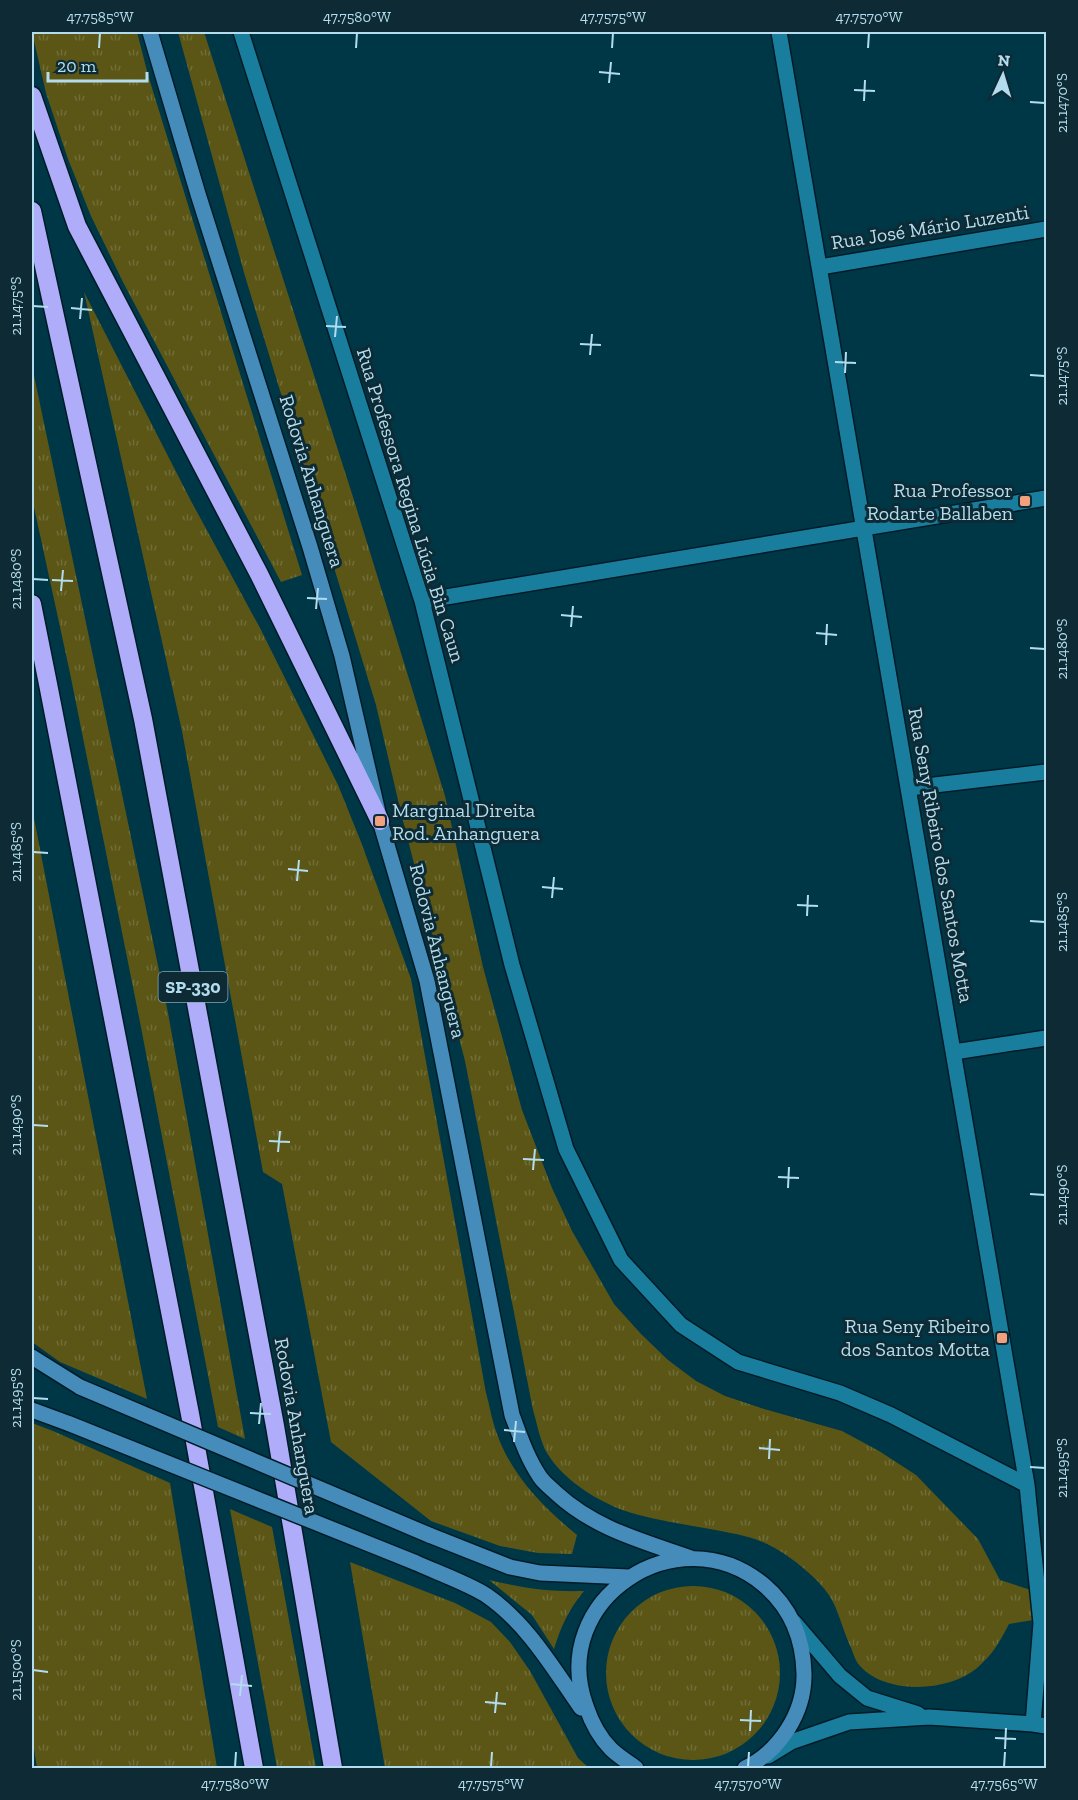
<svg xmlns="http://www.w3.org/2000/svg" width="1078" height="1800" font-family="'Zilla Slab',serif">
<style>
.grass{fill:url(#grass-tufts)}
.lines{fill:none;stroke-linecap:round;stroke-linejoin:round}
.street-casing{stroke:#011c26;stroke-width:18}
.secondary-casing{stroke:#011c26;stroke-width:18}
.highway-casing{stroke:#011c26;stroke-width:21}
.street{stroke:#197e9e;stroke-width:15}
.secondary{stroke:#468cba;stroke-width:15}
.highway{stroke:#afacfa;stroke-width:18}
.secondary-bridge-casing{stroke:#011c26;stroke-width:18;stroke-linecap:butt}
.secondary-bridge{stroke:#468cba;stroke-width:15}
.ticks{fill:none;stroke:#b3ddee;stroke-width:2}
.poi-dot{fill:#f1a17d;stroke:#0e2b35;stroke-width:2}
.labels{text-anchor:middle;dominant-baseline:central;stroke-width:6;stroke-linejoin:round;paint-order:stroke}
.shield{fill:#0e2b35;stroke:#82a8b6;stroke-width:1.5}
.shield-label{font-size:18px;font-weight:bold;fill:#b3ddee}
.street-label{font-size:20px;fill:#b3ddee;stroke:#0e2b35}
.poi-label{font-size:20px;fill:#b3ddee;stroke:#0e2b35;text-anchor:end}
.neatline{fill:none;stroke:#b3ddee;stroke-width:2}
.ticks-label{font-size:15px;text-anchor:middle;fill:#b3ddee}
</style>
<defs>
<pattern id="grass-tufts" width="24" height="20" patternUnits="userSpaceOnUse" patternTransform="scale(1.5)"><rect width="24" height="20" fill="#5b5616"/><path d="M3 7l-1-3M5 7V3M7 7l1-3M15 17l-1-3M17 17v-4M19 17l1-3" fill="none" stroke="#706e38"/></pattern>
</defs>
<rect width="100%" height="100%" fill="#003747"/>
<path class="grass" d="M32,32h105l11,43 154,500 -21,7 -158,-300 -32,-66 -23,-57 -22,-66z
M178,32h26l149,465 92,299 38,171 39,143 30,78 20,43 42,73 27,30 27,26 28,21 29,15 39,13 78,22 37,20 37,24 62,64 22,41 46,15v23l-37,6c-10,19 -16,30 -32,44 -28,24 -91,27 -117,-2 -4,-4 -6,-10 -8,-16 -8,-16 -12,-35 -20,-50 -10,-19 -41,-44 -61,-54 -18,-10 -41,-13 -61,-17 -23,-4 -48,-8 -71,-14 -33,-8 -74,-32 -92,-62 -7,-12 -10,-30 -14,-43l-68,-349 -64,-248 -25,-108 -131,-429z
M84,292l107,209 69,127 78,157 23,57 50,137 75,414c4,14 6,28 11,41 15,42 46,73 80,101l-5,19 -34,-1 -38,-7 -69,-25 -100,-79 -49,-258 -19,-12 -81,-441z
M32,366l136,647 77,426 -27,-12 -79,-410 -69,-344 -38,-175z
M32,808l115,591 -87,-37 -28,-20z
M32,1423l21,8 117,52 47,285h-180l-5,-32z
M230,1509l42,18 44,241h-39z
M350,1562l105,41 36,19 19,20 20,29 48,87 11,10h-204z
M489,1580c34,8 60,12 95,11 -15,18 -23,35 -30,58l-22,-34z
M606 1673a87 87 0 1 1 174 0a87 87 0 1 1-174 0Z"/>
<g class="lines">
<g class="street-casing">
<path id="street" d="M241,32l181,569 90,364 54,184 55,111 60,65 57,37 102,31 51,22 136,70
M779,32l248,1453 14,138 -8,101
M820,267l226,-38
M422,601l624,-103
M909,788l137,-16
M954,1052l92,-14
M794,1622l46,54 27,22 51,16
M768,1756l23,-14 58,-20 80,-5 104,7 13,2"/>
</g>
<g class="secondary-casing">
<path id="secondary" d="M150,32l48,162 112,353 32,109 38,165 47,160 85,434c8,21 15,43 28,62 4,6 11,11 16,16 39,36 87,48 135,65
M32,1357l48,30
M32,1410l38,14
M429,1535l81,32 30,6 89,4
M414,1562c22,10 53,21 72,33 41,28 67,73 95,113
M636,1768c-8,-6 -18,-12 -25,-19 -12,-12 -20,-28 -25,-43 -39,-106 92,-193 178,-121 27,23 39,52 40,88 1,39 -24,78 -59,95"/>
</g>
<g class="highway-casing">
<path id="highway" d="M32,96l45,130 182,348 121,247
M32,211l111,508 132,707 58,342
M32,604l17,85 141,725 64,354"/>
</g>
<use href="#street" class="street"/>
<use href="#secondary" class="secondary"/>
<use href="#highway" class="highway"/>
<g class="secondary-bridge-casing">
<path id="secondary-bridge" d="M80,1387l349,148
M70,1424l344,138"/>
</g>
<use href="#secondary-bridge" class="secondary-bridge"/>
</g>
<path class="ticks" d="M99,48l1,-15M356,48l1,-15M612,48l1,-15M868,48l1,-15M599,72l21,2M609,83l2,-21M854,90l21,1M864,101l1,-21M1030,102l15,1M33,306l15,1M71,308l21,2M80,319l2,-21M326,326l20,1M335,337l2,-21M580,344l21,1M590,355l2,-21M835,362l21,1M845,373l1,-21M1030,375l15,1M33,579l15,1M52,580l21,1M61,591l2,-21M307,598l20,1M316,609l2,-21M561,615l21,2M571,627l2,-21M816,633l21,2M826,645l1,-21M1030,648l15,1M33,852l15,1M288,869l20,2M297,881l2,-21M542,887l21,2M552,898l2,-21M797,905l21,1M807,916l1,-21M1030,921l15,1M33,1125l15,1M269,1141l21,1M278,1152l2,-21M523,1159l21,1M533,1170l2,-21M778,1177l21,1M788,1188l1,-21M1030,1194l15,1M33,1398l15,1M250,1413l21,1M259,1424l2,-21M504,1430l21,2M514,1442l2,-21M759,1448l21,2M769,1459l1,-20M1030,1467l15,1M33,1670l15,2M231,1684l21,2M240,1696l2,-21M485,1702l21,2M495,1713l2,-21M740,1720l21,1M750,1731l1,-21M995,1738l21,1M1005,1749l1,-21M235,1767l1,-15M491,1767l1,-15M748,1767l1,-15M1004,1767l1,-15"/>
<g class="poi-dot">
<rect x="1019" y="495" width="12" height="12" rx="3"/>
<rect x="374" y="815" width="12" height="12" rx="3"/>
<rect x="996" y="1332" width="12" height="12" rx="3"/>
</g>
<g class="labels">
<rect class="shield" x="158.5" y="972" width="69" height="30" rx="4.5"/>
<g class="shield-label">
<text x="193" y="987">SP-330</text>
</g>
<g class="street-label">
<text transform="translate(930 227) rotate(-9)">Rua José Mário Luzenti</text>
<text transform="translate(312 481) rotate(73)">Rodovia Anhanguera</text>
<text transform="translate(411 505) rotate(73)">Rua Professora Regina Lúcia Bin Caun</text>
<text transform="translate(941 855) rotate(80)">Rua Seny Ribeiro dos Santos Motta</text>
<text transform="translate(438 951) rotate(76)">Rodovia Anhanguera</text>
<text transform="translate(297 1426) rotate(80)">Rodovia Anhanguera</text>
</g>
<g class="poi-label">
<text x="1013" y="490">Rua Professor<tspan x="1013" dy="23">Rodarte Ballaben</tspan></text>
<text x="392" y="810" text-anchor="start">Marginal Direita<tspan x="392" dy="23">Rod. Anhanguera</tspan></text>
<text x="990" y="1326">Rua Seny Ribeiro<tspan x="990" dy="23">dos Santos Motta</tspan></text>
</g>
</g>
<rect width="1078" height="1800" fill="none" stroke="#0e2b35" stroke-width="66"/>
<g transform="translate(1003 75) rotate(4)" stroke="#0e2b35" stroke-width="4.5" paint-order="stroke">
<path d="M0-4.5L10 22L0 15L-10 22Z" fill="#b3ddee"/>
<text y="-9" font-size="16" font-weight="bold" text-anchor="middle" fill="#b3ddee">N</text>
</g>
<path d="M48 72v9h99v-9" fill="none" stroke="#b3ddee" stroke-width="3"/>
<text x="57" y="72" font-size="18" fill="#b3ddee" stroke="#0e2b35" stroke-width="4.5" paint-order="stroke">20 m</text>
<rect x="33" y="33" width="1012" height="1734" class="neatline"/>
<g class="ticks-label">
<text x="100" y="22">47.7585°W</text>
<text x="357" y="22">47.7580°W</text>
<text x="613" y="22">47.7575°W</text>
<text x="869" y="22">47.7570°W</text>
<text transform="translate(1062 103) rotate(-90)" y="5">21.1470°S</text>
<text transform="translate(16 306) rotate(-90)" y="5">21.1475°S</text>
<text transform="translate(1062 376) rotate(-90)" y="5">21.1475°S</text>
<text transform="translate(16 579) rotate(-90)" y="5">21.1480°S</text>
<text transform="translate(1062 649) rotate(-90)" y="5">21.1480°S</text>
<text transform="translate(16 852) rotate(-90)" y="5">21.1485°S</text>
<text transform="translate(1062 922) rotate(-90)" y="5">21.1485°S</text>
<text transform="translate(16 1125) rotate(-90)" y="5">21.1490°S</text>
<text transform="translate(1062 1195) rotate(-90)" y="5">21.1490°S</text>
<text transform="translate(16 1398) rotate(-90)" y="5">21.1495°S</text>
<text transform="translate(1062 1468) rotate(-90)" y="5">21.1495°S</text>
<text transform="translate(16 1670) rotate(-90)" y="5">21.1500°S</text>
<text x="235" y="1789">47.7580°W</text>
<text x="491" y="1789">47.7575°W</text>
<text x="748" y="1789">47.7570°W</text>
<text x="1004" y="1789">47.7565°W</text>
</g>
</svg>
